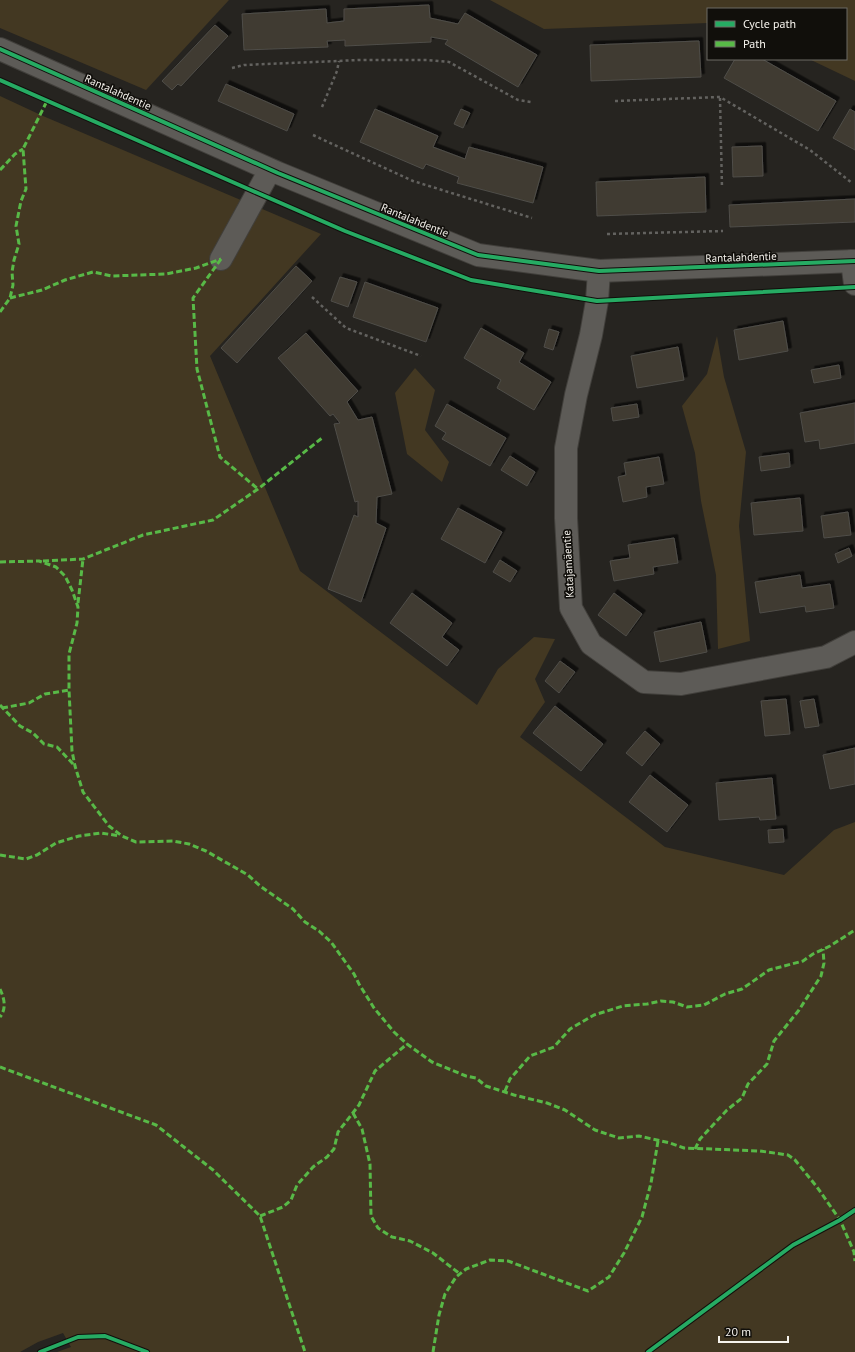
<svg xmlns="http://www.w3.org/2000/svg" width="855" height="1352" font-family="'PT Sans',sans-serif">
<defs>
<filter id="shadow"><feDropShadow dx="3.5" dy="-3.5" stdDeviation="0" flood-color="#0009"/></filter>
</defs>
<rect width="100%" height="100%" fill="#262420"/>
<!-- green -->
<g fill="#433822">
<polygon points="0,0 229,0 146,90 0,28"/>
<polygon points="490,0 855,0 855,81 809,59 846,59 846,9 708,9 708,23 544,29"/>
<polygon points="0,96 43,116 321,234 210,356 300,571 477,705 498,669 534,637 555,639 535,679 545,702 520,737 665,847 784,875 834,830 855,822 855,1352 57,1352 71,1347 63,1333 38,1342 20,1352 0,1352"/>
<polygon points="717,336 724,377 746,452 739,526 750,641 718,649 716,575 701,501 695,453 682,406 707,374"/>
<polygon points="415,368 435,390 425,430 449,462 442,482 407,454 395,393"/>
</g>
<!-- building -->
<g fill="#3f3b30" stroke="#4f4d49" filter="url(#shadow)">
<polygon points="429,5 430,18 458,24 465,13 537,55 518,87 445,44 448,40 431,37 431,42 345,46 345,40 327,41 328,47 244,50 242,14 326,9 327,23 344,21 344,9"/>
<polygon points="215,25 228,36 181,86 178,84 172,90 162,81"/>
<polygon points="699,41 701,77 591,81 590,45"/>
<polygon points="735,59 762,59 836,101 818,131 724,78"/>
<polygon points="226,84 294,114 287,131 218,101"/>
<polygon points="375,109 438,136 433,147 465,159 469,147 543,167 533,203 457,183 459,177 426,164 423,169 360,142"/>
<polygon points="461,109 470,113 463,128 454,124"/>
<polygon points="850,109 855,112 855,150 833,138"/>
<polygon points="762,146 763,176 733,177 732,147"/>
<polygon points="705,177 706,212 597,216 596,182"/>
<polygon points="855,199 855,222 730,227 729,205"/>
<polygon points="296,266 312,281 237,363 221,348"/>
<polygon points="340,277 357,282 348,307 331,301"/>
<polygon points="365,282 438,308 426,342 353,317"/>
<polygon points="783,321 788,351 739,360 734,330"/>
<polygon points="481,328 524,353 519,362 551,382 534,410 497,388 501,380 464,358"/>
<polygon points="549,329 559,332 553,350 544,347"/>
<polygon points="306,333 358,391 347,402 358,420 372,417 392,494 377,497 376,523 386,528 361,602 328,589 354,515 358,517 358,501 355,502 334,424 340,423 333,414 330,416 278,358"/>
<polygon points="678,347 684,380 637,388 631,356"/>
<polygon points="839,365 841,378 814,383 811,370"/>
<polygon points="855,403 855,443 820,449 819,440 805,442 800,413"/>
<polygon points="447,404 506,438 490,466 442,439 446,433 435,426"/>
<polygon points="637,404 639,417 613,421 611,408"/>
<polygon points="789,453 790,467 761,471 759,457"/>
<polygon points="510,456 535,472 527,486 501,470"/>
<polygon points="659,457 664,484 646,487 647,497 623,502 618,477 626,475 624,463"/>
<polygon points="800,498 803,531 754,535 751,503"/>
<polygon points="458,508 502,532 485,563 441,539"/>
<polygon points="848,512 851,535 824,538 821,516"/>
<polygon points="674,538 678,563 653,567 654,574 614,581 610,561 630,558 628,545"/>
<polygon points="849,548 852,556 838,563 835,554"/>
<polygon points="500,560 517,571 510,582 493,572"/>
<polygon points="800,575 802,588 830,584 834,608 806,612 805,606 760,613 755,582"/>
<polygon points="412,593 452,623 442,637 459,650 447,666 390,623"/>
<polygon points="614,593 642,614 626,636 598,615"/>
<polygon points="701,622 707,652 660,662 654,632"/>
<polygon points="560,661 575,672 559,693 545,681"/>
<polygon points="786,699 790,734 765,736 761,701"/>
<polygon points="814,699 819,726 805,728 800,701"/>
<polygon points="555,706 603,744 581,771 533,733"/>
<polygon points="645,731 660,744 642,766 626,753"/>
<polygon points="855,748 855,784 830,789 823,755"/>
<polygon points="650,775 688,805 667,832 629,802"/>
<polygon points="772,778 776,819 760,820 759,817 719,820 716,783"/>
<polygon points="783,829 784,842 769,843 768,830"/>
</g>
<g fill="none" stroke-linecap="round" stroke-linejoin="round">
<!-- minor casing -->
<g stroke="#413f3b" stroke-width="24">
<g id="minor">
<polyline points="0,49 278,173 478,255 599,271 855,261"/>
<polyline points="221,259 270,170"/>
<polyline points="852,261 855,284"/>
<polyline points="599,271 597,301 591,335 576,395 566,448 566,518 571,608 591,644 644,682 681,684 826,657 855,642"/>
</g>
</g>
<!-- path -->
<g stroke="#63625f" stroke-width="2.5" stroke-dasharray="3 3" stroke-linecap="butt">
<polyline points="232,68 244,65 360,60 428,60 449,62 518,100 531,102"/>
<polyline points="720,98 722,188"/>
<polyline points="615,101 720,97 810,150 852,183"/>
<polyline points="322,107 337,71 339,61"/>
<polyline points="313,135 413,181 532,218"/>
<polyline points="607,234 723,231"/>
<polyline points="312,297 346,328 421,356"/>
</g>
<!-- minor -->
<use href="#minor" stroke="#5d5b57" stroke-width="22"/>
<!-- quiet -->
<g stroke="#58b947" stroke-width="3" stroke-dasharray="6 3" stroke-linecap="butt">
<polyline points="0,170 15,154 23,149"/>
<polyline points="221,259 193,298 197,369 220,457 258,489"/>
<polyline points="10,298 42,290 65,280 93,272 112,276 166,274 196,268 221,259"/>
<polyline points="0,312 10,298 13,285 12,272 14,260 19,244 16,226 21,201 26,189 23,149 47,101"/>
<polyline points="43,561 83,559 143,535 213,520 258,489 322,438"/>
<polyline points="0,562 39,561 56,567 65,576 72,590 78,607 77,623 69,654 69,690 72,751 75,766 83,792 109,826 122,836 136,842 173,841 189,844 206,851 248,875 260,886 293,909 305,922 319,931 331,942 354,974 359,984 374,1008 394,1032 407,1044 432,1062 466,1076 476,1078 486,1086 514,1095 547,1103 565,1110 595,1130 619,1138 639,1136 670,1143 684,1148 760,1151 788,1155 795,1160 817,1187 840,1220 854,1252 855,1261"/>
<polyline points="78,603 83,559"/>
<polyline points="0,705 20,726 33,733 44,744 57,747 75,766"/>
<polyline points="2,708 29,703 45,694 69,690"/>
<polyline points="0,855 26,859 37,855 56,843 79,836 101,833 120,836"/>
<path d="M0 989C4 998 7 1008 0 1017"/>
<polyline points="0,1067 156,1125 213,1170 260,1216 305,1352"/>
<polyline points="505,1091 510,1079 530,1056 554,1047 570,1029 594,1015 623,1006 647,1004 661,1001 673,1002 687,1007 704,1005 725,994 742,989 769,970 803,961 813,954 830,946 855,930"/>
<polyline points="353,1113 362,1129 370,1164 371,1216 378,1228 392,1237 410,1241 433,1253 460,1274"/>
<polyline points="695,1149 700,1139 727,1110 742,1098 748,1084 767,1064 774,1041 799,1010 821,976 824,963 823,949"/>
<polyline points="260,1216 283,1207 291,1200 297,1185 313,1167 327,1157 334,1149 338,1132 359,1105 375,1071 407,1044"/>
<polyline points="433,1352 439,1315 445,1294 456,1277 466,1269 490,1260 508,1261 588,1291 609,1277 624,1253 642,1217 651,1183 658,1141"/>
</g>
<!-- cycleway casing -->
<g stroke="#110f0b" stroke-width="6">
<g id="cycleway">
<polyline points="0,49 278,173 478,255 599,271 855,261"/>
<polyline points="0,80 253,191 345,231 471,280 597,301 855,287"/>
<polyline points="40,1352 78,1337 105,1336 147,1352"/>
<polyline points="648,1352 793,1245 840,1220 855,1210"/>
</g>
</g>
<!-- cycleway -->
<use href="#cycleway" stroke="#26ab63" stroke-width="4"/>
</g>
<g text-anchor="middle" stroke-width="3.5" stroke-linejoin="round" paint-order="stroke">
<!-- street labels -->
<g font-size="11" fill="#f6f3ed" stroke="#110f0b">
<text transform="translate(118 92) rotate(24)" y="4">Rantalahdentie</text>
<text transform="translate(415 220) rotate(22)" y="4">Rantalahdentie</text>
<text transform="translate(741 257) rotate(-2)" y="4">Rantalahdentie</text>
<text transform="translate(568 564) rotate(-93)" y="4">Katajamäentie</text>
</g>
</g>
<!-- legend -->
<rect x="707" y="8" width="140" height="52" fill="#110f0b" stroke="#6d6a65"/>
<rect x="715" y="21" width="20" height="6" fill="#26ab63" stroke="#6d6a65"/>
<text x="743" y="28" font-size="12" fill="#f6f3ed">Cycle path</text>
<rect x="715" y="41" width="20" height="6" fill="#58b947" stroke="#6d6a65"/>
<text x="743" y="48" font-size="12" fill="#f6f3ed">Path</text>
<!-- scale -->
<path d="M719 1336v6h69v-6" fill="none" stroke="#f6f3ed" stroke-width="2"/>
<text x="725" y="1336" font-size="12" fill="#f6f3ed" stroke="#110f0b" stroke-width="3" paint-order="stroke">20 m</text>
</svg>
